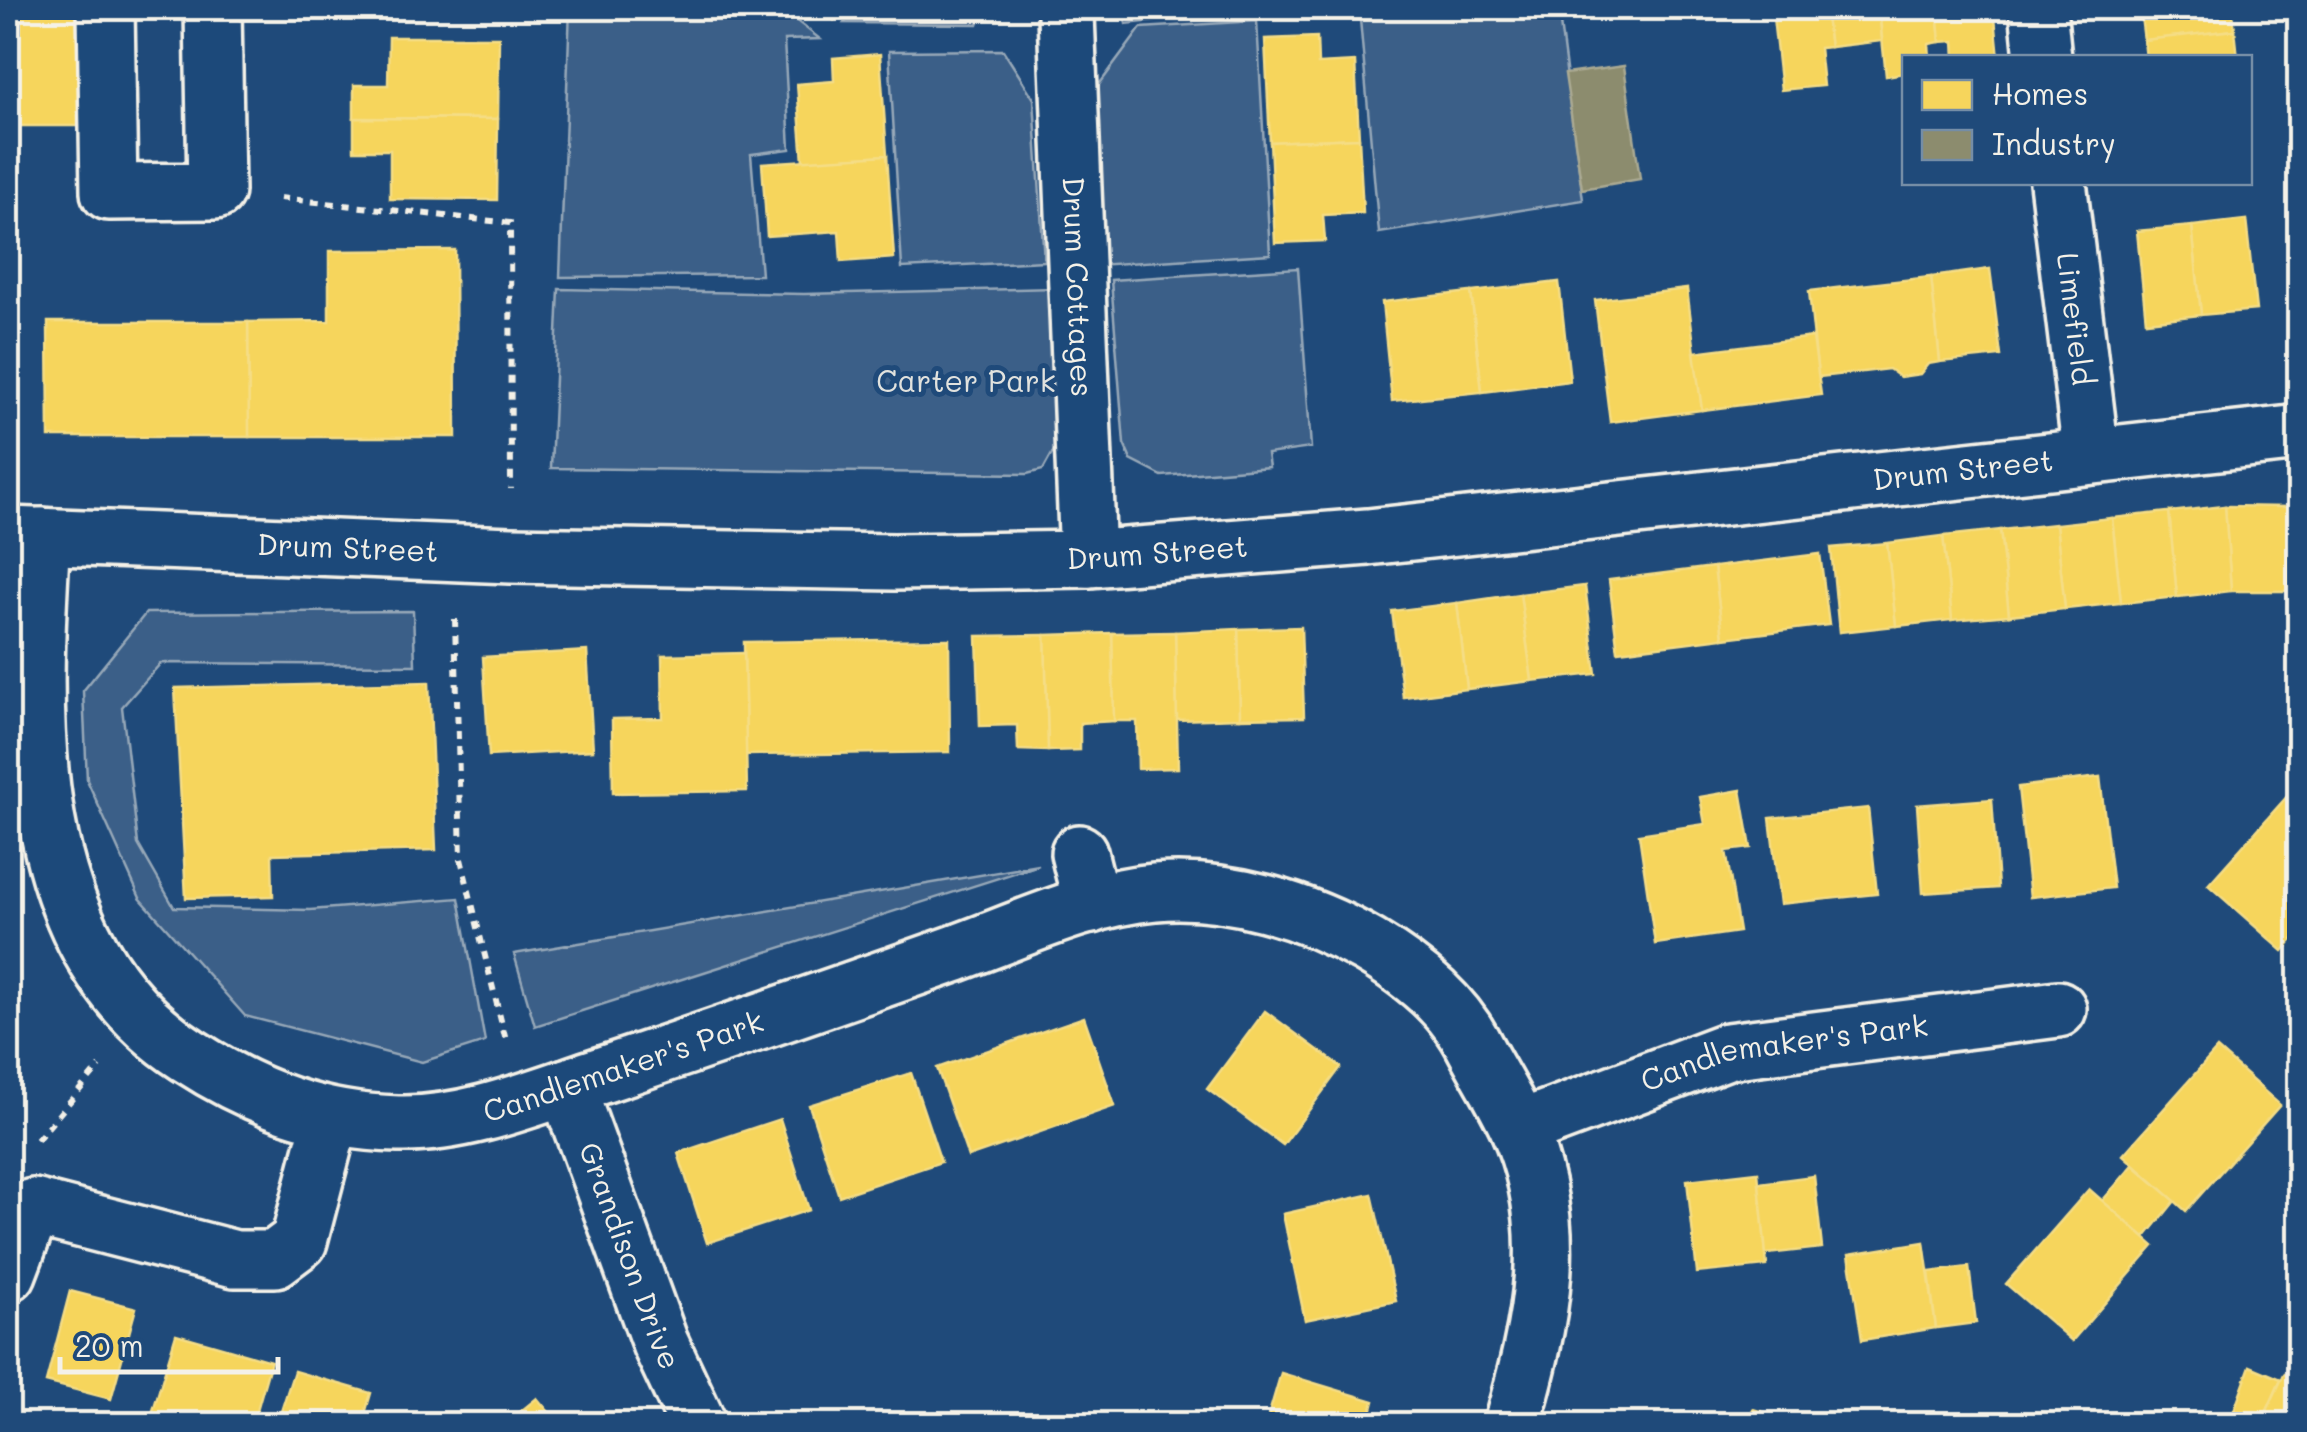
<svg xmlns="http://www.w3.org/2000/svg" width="2307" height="1432" font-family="Mali,sans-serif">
<rect width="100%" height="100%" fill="#1f4a7a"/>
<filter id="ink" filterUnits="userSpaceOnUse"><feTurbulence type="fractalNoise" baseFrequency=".01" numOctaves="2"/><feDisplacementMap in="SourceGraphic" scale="20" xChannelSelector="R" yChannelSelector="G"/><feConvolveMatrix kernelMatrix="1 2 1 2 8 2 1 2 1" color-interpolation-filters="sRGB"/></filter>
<g filter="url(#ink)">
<!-- green -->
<g fill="#3a5f88" stroke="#97a8b8" stroke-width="2.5">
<polygon points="570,8 780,8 820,39 784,40 790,149 751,154 761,275 560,277"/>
<polygon points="855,8 984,8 978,24 844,23"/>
<polygon points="1123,8 1281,8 1126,24"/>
<polygon points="1359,8 1558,8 1583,200 1379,233"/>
<polygon points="1257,21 1270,254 1096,265 1087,101 1141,28"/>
<polygon points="1003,50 1034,99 1044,261 902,268 889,51"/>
<polygon points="1298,268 1311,448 1267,454 1269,467 1162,476 1131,460 1124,444 1111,280"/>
<polygon points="1056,288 1058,443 1043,470 1027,474 551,468 559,289 804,294"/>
<polygon points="413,611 415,665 161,663 122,707 138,844 174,907 310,910 459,898 485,1042 422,1062 245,1016 140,898 87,780 83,691 146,613"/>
<polygon points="1039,865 535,1026 514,954"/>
</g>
<!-- homes -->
<g fill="#f6d55c" stroke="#f5dd86" stroke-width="2.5">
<polygon points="10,8 81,8 81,126 11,126"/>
<polygon points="817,8 844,8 834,20"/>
<polygon points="1772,8 1825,8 1830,47 1819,48 1823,86 1781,90"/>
<polygon points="1825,8 1879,8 1882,41 1830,47"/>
<polygon points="1879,8 1937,8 1940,42 1929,44 1930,58 1904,58 1904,73 1886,76"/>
<polygon points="1937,8 1994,8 1999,58 1955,58 1954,41 1940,42"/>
<polygon points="2140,8 2232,8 2235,30 2144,40"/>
<polygon points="2235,30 2238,58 2146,58 2144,40"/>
<polygon points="389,37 499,37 498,119 354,118 354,85 388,85"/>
<polygon points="1317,37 1318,64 1355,62 1359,138 1270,142 1265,39"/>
<polygon points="880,54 887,155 803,161 797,84 834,81 833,58"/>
<polygon points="354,118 498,119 497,200 390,199 390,150 354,150"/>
<polygon points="1359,138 1363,213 1323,215 1325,241 1275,243 1270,142"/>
<polygon points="887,155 894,258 841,262 839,231 767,236 762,163"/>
<polygon points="2246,220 2256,310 2201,315 2192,226"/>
<polygon points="2192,226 2201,315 2146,321 2137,231"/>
<polygon points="455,250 456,437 249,437 248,322 329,321 329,251"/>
<polygon points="1990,269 2001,356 1940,362 1931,277"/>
<polygon points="1931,277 1940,362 1928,364 1920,374 1900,377 1889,369 1818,377 1809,291"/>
<polygon points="1559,282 1570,381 1482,392 1471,292"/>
<polygon points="1687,289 1702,410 1610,422 1595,300"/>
<polygon points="1471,292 1482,392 1392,401 1382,302"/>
<polygon points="48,322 248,322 249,437 49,437"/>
<polygon points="1813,337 1821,395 1702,410 1694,352"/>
<polygon points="2225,506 2287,507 2290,591 2231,591"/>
<polygon points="2225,506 2231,591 2177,597 2169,512"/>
<polygon points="2169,512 2177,597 2121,603 2112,518"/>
<polygon points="2112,518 2121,603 2065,609 2056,524"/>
<polygon points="2056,524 2065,609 2009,615 2000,530"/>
<polygon points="2000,530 2009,615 1952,620 1943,536"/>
<polygon points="1943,536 1952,620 1896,626 1887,543"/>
<polygon points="1887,543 1896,626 1839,632 1831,548"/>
<polygon points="1820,554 1829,625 1723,638 1714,567"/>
<polygon points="1714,567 1723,638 1618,651 1609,580"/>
<polygon points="1585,586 1596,674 1532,681 1520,594"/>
<polygon points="1520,594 1532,681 1467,689 1457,603"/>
<polygon points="1457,603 1467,689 1403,697 1392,611"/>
<polygon points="1301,627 1304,717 1240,718 1238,629"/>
<polygon points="1238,629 1240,718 1177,720 1175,632"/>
<polygon points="1175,632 1178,768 1138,769 1137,721 1114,721 1112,633"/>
<polygon points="1112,633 1114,721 1080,723 1080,750 1048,751 1045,635"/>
<polygon points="1045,635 1048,751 1018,750 1017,725 980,726 977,636"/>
<polygon points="949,639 950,752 746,755 744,642"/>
<polygon points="587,651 593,750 489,756 483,657"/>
<polygon points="744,653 747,791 613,793 612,719 663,718 662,655"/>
<polygon points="429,682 436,850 272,854 273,896 186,898 175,688"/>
<polygon points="2100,777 2113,888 2030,897 2018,787"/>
<polygon points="1741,790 1751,848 1726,851 1739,932 1655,944 1639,834 1705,824 1700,797"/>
<polygon points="2292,791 2300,797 2300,932 2283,951 2208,885"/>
<polygon points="1992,799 1998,888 1923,893 1917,805"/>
<polygon points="1868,808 1877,894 1780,904 1770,818"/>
<polygon points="1265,1011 1341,1067 1283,1145 1207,1089"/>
<polygon points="1084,1017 1115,1106 968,1157 937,1068"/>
<polygon points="2217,1049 2280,1105 2186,1211 2123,1155"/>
<polygon points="911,1073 941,1162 839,1196 809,1105"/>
<polygon points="780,1119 809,1210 707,1243 678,1153"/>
<polygon points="2133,1165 2175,1201 2145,1238 2102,1201"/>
<polygon points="1758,1172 1767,1266 1697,1273 1687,1180"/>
<polygon points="1814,1176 1822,1248 1766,1254 1759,1183"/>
<polygon points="2089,1189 2154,1246 2072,1341 2006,1284"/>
<polygon points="1372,1194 1396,1301 1305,1320 1283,1214"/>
<polygon points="1924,1242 1936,1328 1862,1340 1849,1254"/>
<polygon points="1969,1267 1976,1323 1936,1328 1929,1272"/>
<polygon points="70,1291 136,1308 111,1399 46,1382"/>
<polygon points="176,1334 271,1361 253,1424 149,1424"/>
<polygon points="2250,1366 2281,1379 2261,1424 2229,1424"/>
<polygon points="294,1371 371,1393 362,1424 277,1424"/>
<polygon points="1281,1373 1374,1401 1368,1424 1266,1424"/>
<polygon points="2284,1374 2300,1380 2300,1424 2261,1424"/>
<polygon points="537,1398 559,1424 505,1424"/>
<polygon points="1753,1409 1799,1424 1747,1424"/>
</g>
<!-- industry -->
<polygon fill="#8c8c6e" stroke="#abaa93" stroke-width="2.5" points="1624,66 1640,179 1582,189 1565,74"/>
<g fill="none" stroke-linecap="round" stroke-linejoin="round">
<!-- minor casing -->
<g stroke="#f4f1e8" stroke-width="62">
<g id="minor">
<polyline points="106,8 109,192 216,191 213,8"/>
<polyline points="2038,8 2043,58"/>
<path id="s1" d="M1066 15 1088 559"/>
<path id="s2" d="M2058 182 2091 454"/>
<path id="s3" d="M42 536C31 714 17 944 188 1055 254 1098 319 1122 398 1124 463 1126 533 1098 593 1078 713 1038 832 997 951 955 1016 932 1085 898 1155 892 1227 886 1307 910 1369 946 1408 969 1450 1001 1472 1042 1486 1069 1504 1097 1517 1125 1563 1227 1541 1322 1512 1424"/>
<polyline points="1079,853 1092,905"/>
<path id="s4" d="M567 1087 660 1343 698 1424"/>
<path id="s5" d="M1519 1129 1727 1051 2058 1009"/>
<polyline points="8,1273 33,1207 235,1259 275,1259 299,1241 331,1118"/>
</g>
</g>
<!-- major casing -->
<g stroke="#f4f1e8" stroke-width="62">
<g id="major">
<path id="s6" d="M8 535 511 555 894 562 1088 559 1368 537 2300 433"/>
</g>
</g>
<!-- path -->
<g stroke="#f4f1e8" stroke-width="6" stroke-dasharray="8 8" stroke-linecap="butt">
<polyline points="280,198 510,223 511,489"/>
<polyline points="455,619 461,859 506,1041"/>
<polyline points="37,1140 100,1066"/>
</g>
<!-- minor -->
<use href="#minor" stroke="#1f4a7a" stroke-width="55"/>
<!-- major -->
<use href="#major" stroke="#1f4a7a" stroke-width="55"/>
</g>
</g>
<g text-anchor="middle" stroke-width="10" stroke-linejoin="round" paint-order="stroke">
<!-- street labels -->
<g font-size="30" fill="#f4f1e8" stroke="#1f4a7a">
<text dy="10" stroke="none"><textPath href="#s1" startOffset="272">Drum Cottages</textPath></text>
<text dy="10" stroke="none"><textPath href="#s2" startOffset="138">Limefield</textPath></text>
<text dy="10" stroke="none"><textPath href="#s6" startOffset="1960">Drum Street</textPath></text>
<text dy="10" stroke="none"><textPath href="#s6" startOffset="340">Drum Street</textPath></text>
<text dy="10" stroke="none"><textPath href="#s6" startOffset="1150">Drum Street</textPath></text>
<text dy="10" stroke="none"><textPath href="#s5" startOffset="278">Candlemaker's Park</textPath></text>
<text dy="10" stroke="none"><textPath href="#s3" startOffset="1025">Candlemaker's Park</textPath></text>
<text dy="10" stroke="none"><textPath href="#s4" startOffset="180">Grandison Drive</textPath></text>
</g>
<!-- park labels -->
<g font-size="30" fill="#e1e2de" stroke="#1f4a7a">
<text x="966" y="392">Carter Park</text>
</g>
</g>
<!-- margin -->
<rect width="2307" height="1432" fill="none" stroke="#1f4a7a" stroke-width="40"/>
<rect x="20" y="20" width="2267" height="1392" fill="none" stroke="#f4f1e8" stroke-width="4" filter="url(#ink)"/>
<!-- legend -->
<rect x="1902" y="55" width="350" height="130" fill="#1f4a7a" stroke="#748da6" stroke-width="2.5"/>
<rect x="1922" y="80" width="50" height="30" fill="#f6d55c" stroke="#748da6" stroke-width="2.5"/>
<text x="1992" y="105" font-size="30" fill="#f4f1e8">Homes</text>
<rect x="1922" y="130" width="50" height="30" fill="#8c8c6e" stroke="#748da6" stroke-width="2.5"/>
<text x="1992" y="155" font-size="30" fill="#f4f1e8">Industry</text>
<!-- scale -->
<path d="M60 1357v15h218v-15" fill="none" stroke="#f4f1e8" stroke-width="5"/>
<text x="75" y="1357" font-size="30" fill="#f4f1e8" stroke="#1f4a7a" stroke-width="8" paint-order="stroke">20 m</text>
</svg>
